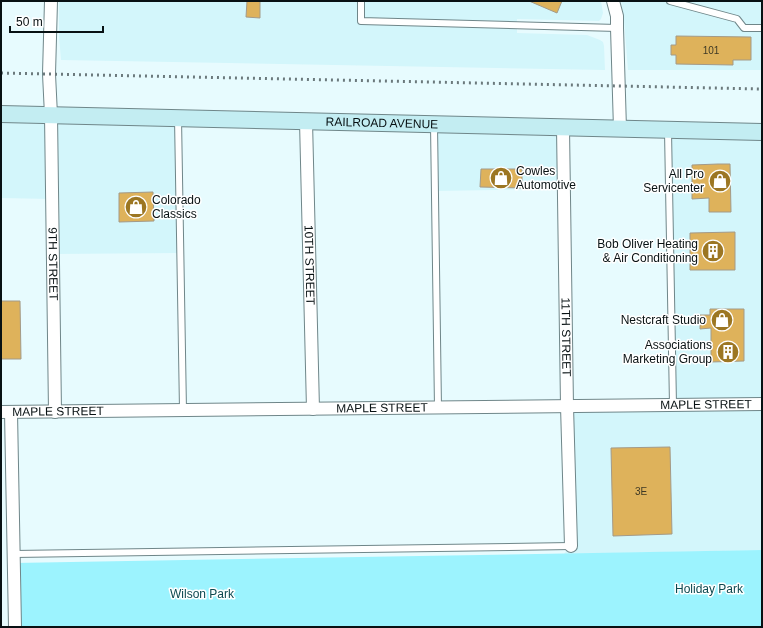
<svg xmlns="http://www.w3.org/2000/svg" width="763" height="628" font-family="Arial,sans-serif">
<rect width="100%" height="100%" fill="#e7fbfe"/>
<!-- built -->
<g fill="#d3f6fb">
<polygon points="59,1 601,1 603,13 601,19 599,21 517,19 517,33 587,35 600,40 603,42 604,46 605,70 61,60 59,36"/>
<polygon points="621,1 762,1 762,70 628,70 624,20"/>
<polygon points="1,114 178,118 180,253 53,254 52,199 1,198"/>
<polygon points="434,124 563,128 563,189 435,191"/>
<polygon points="668,130 762,132 762,550 564,554 571,545 567,406 673,405"/>
</g>
<!-- green -->
<polygon fill="#9cf3fe" points="762,550 762,627 15,627 14,563"/>
<!-- building -->
<g fill="#deb25b" stroke="#a39a88">
<polygon points="247,1 260,1 260,18 246,17"/>
<polygon points="529,1 562,1 557,13"/>
<polygon points="676,36 751,37 751,60 733,60 733,65 676,64 676,55 671,55 671,45 676,45"/>
<polygon points="718,164 730,164 731,212 709,212 709,198 692,199 692,165"/>
<polygon points="481,169 522,169 522,188 480,187"/>
<polygon points="153,192 154,221 119,222 119,193"/>
<polygon points="735,232 735,270 690,270 690,233"/>
<polygon points="1,301 20,301 21,359 1,359"/>
<polygon points="710,309 744,309 744,361 711,362 711,328 700,329 700,315 710,315"/>
<polygon points="670,447 672,534 613,536 611,448"/>
</g>
<g fill="none" stroke-linecap="round" stroke-linejoin="round">
<!-- service casing -->
<g stroke="#6f8689" stroke-width="8">
<g id="service">
<polyline points="361,1 361,21 617,28"/>
<polyline points="670,1 737,19 744,28 762,28"/>
<polyline points="178,118 183,410"/>
<polyline points="434,125 438,408"/>
<polyline points="668,131 673,405"/>
<polyline points="14,554 571,546"/>
</g>
</g>
<!-- minor casing -->
<g stroke="#6f8689" stroke-width="14">
<g id="minor">
<path id="s1" d="M51 1 49 74 51 115 55 412"/>
<polyline points="613,1 617,16 617,28 620,129"/>
<path id="s2" d="M306 121 313 409"/>
<path id="s3" d="M563 128 567 406 571 546"/>
<path id="s4" d="M1 412 762 404"/>
<polyline points="11,412 15,627"/>
</g>
</g>
<!-- secondary casing -->
<g stroke="#6f8689" stroke-width="18">
<g id="secondary">
<path id="s5" d="M1 114 762 132"/>
</g>
</g>
<!-- service -->
<use href="#service" stroke="#fff" stroke-width="6"/>
<!-- minor -->
<use href="#minor" stroke="#fff" stroke-width="12"/>
<!-- secondary -->
<use href="#secondary" stroke="#c3edf2" stroke-width="16"/>
<!-- rail -->
<polyline stroke="#6b797c" stroke-width="3" stroke-dasharray="2 4" stroke-linecap="butt" points="1,73 762,89"/>
</g>
<!-- icons -->
<defs>
<g id="shop-disc" transform="scale(1.15)"><circle r="9.5" fill="#9c7622" stroke="#fff"/><path d="M-5-2.5h2.3a2.7 3.5 0 0 1 5.4 0H5L5.5 6h-11ZM-1.5-2.5h3a1.5 2.3 0 0 0-3 0Z" fill="#fff"/></g>
<g id="building-disc" transform="scale(1.15)"><circle r="9.5" fill="#9c7622" stroke="#fff"/><path d="M-4-6H4V6H1V3H-1V6H-4ZM-2.5-4.3h1.7v1.8h-1.7ZM.8-4.3h1.7v1.8H.8ZM-2.5-1h1.7V.8h-1.7ZM.8-1h1.7V.8H.8Z" fill="#fff"/></g>
</defs>
<g fill-rule="evenodd">
<use href="#shop-disc" x="501" y="178"/>
<use href="#shop-disc" x="720" y="181"/>
<use href="#shop-disc" x="136" y="207"/>
<use href="#building-disc" x="713" y="251"/>
<use href="#shop-disc" x="722" y="320"/>
<use href="#building-disc" x="728" y="352"/>
</g>
<g text-anchor="middle" stroke-width="3" stroke-linejoin="round" paint-order="stroke">
<!-- number labels -->
<g font-size="10" fill="#3e3925">
<text x="711" y="54">101</text>
<text x="641" y="495">3E</text>
</g>
<!-- street labels -->
<g font-size="12" fill="#081113" stroke="#fff">
<text dy="4" stroke="none"><textPath href="#s5" startOffset="381">RAILROAD AVENUE</textPath></text>
<text dy="4" stroke="none"><textPath href="#s1" startOffset="263">9TH STREET</textPath></text>
<text dy="4" stroke="none"><textPath href="#s2" startOffset="144">10TH STREET</textPath></text>
<text dy="4" stroke="none"><textPath href="#s3" startOffset="209">11TH STREET</textPath></text>
<text dy="4" stroke="none"><textPath href="#s4" startOffset="705">MAPLE STREET</textPath></text>
<text dy="4" stroke="none"><textPath href="#s4" startOffset="381">MAPLE STREET</textPath></text>
<text dy="4" stroke="none"><textPath href="#s4" startOffset="57">MAPLE STREET</textPath></text>
</g>
<!-- poi labels -->
<g font-size="12" fill="#081113" stroke="#fff" text-anchor="end">
<text x="516" y="175" text-anchor="start">Cowles<tspan x="516" dy="14">Automotive</tspan></text>
<text x="704" y="178">All Pro<tspan x="704" dy="14">Servicenter</tspan></text>
<text x="152" y="204" text-anchor="start">Colorado<tspan x="152" dy="14">Classics</tspan></text>
<text x="698" y="248">Bob Oliver Heating<tspan x="698" dy="14">&amp; Air Conditioning</tspan></text>
<text x="706" y="324">Nestcraft Studio</text>
<text x="712" y="349">Associations<tspan x="712" dy="14">Marketing Group</tspan></text>
</g>
<!-- park labels -->
<g font-size="12" fill="#0c4950" stroke="#fff">
<text x="709" y="593">Holiday Park</text>
<text x="202" y="598">Wilson Park</text>
</g>
</g>
<!-- border -->
<rect width="763" height="628" fill="none" stroke="#081113" stroke-width="4"/>
<!-- scale -->
<path d="M10 26v6h93v-6" fill="none" stroke="#081113" stroke-width="2"/>
<text x="16" y="26" font-size="12" fill="#081113" stroke="#ffffff" stroke-width="3" paint-order="stroke">50 m</text>
</svg>
